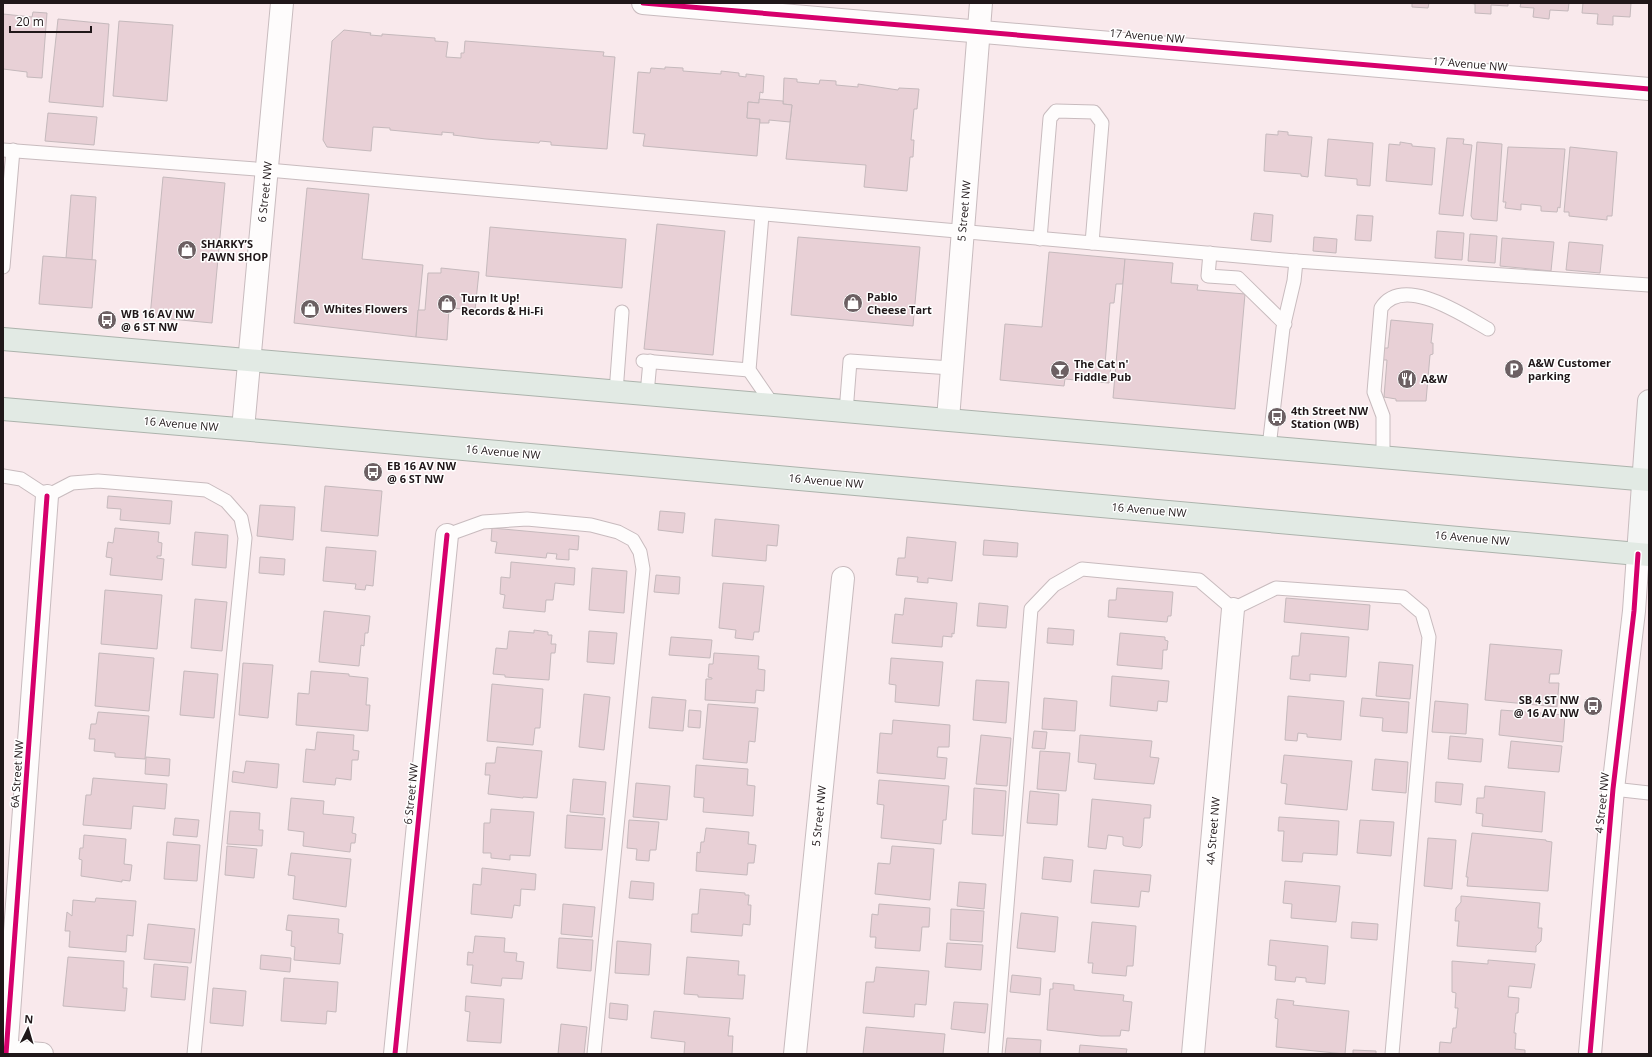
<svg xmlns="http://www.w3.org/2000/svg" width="1652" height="1057" font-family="'Open Sans',sans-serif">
<rect width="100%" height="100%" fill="#f9e9ec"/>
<!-- building -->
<g fill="#e8d0d6" stroke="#c5b9bc">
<polygon points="1412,3 1429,3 1428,8 1412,7"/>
<polygon points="1469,3 1508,3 1508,6 1491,5 1491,14 1475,13 1475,4"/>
<polygon points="1521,3 1569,3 1568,11 1550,10 1549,19 1533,17 1534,8 1520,7"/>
<polygon points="1583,3 1631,3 1630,17 1613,16 1613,25 1597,24 1598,14 1582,13"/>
<polygon points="33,12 47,13 42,78 27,77 27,72 3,69 3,14 32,17"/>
<polygon points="58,19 109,24 103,107 49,102"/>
<polygon points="119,21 173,25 167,101 113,96"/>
<polygon points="344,30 371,33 370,35 382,36 382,34 435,38 435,41 448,42 446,57 461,58 461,53 464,53 465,41 604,52 603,56 615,57 607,149 551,145 551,142 540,141 539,143 486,139 453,135 454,133 442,132 442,135 390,130 390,128 373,127 371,151 327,147 323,140 332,41"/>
<polygon points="665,67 683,68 683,71 721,74 721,71 739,73 739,76 746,77 746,74 764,76 763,93 760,92 759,103 748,102 747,118 760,119 757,156 643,146 645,134 633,133 638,72 650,73 651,68 665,69"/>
<polygon points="784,78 797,79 797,82 819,84 820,80 836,81 836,85 858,87 858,84 898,90 899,88 919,89 917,109 914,109 911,140 914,140 913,157 910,157 907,191 864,187 866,165 786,159 792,105 783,104"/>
<polygon points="759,99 783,101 783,104 792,105 790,122 769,120 769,123 760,123 760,119 747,118 748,102 759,103"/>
<polygon points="48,113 97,117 94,145 45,141"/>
<polygon points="1278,131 1288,132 1288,135 1312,137 1308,177 1301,176 1301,174 1264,171 1266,134 1278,135"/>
<polygon points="1447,138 1464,139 1463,144 1472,145 1463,216 1439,214"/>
<polygon points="1328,139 1373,143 1370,186 1357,185 1357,179 1325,176"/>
<polygon points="1400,142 1412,144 1412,146 1435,148 1432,185 1386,181 1389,144 1400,145"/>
<polygon points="1477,142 1502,144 1497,221 1473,219 1471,216"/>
<polygon points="1508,147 1565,149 1560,208 1558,207 1557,212 1541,211 1541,206 1521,204 1521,210 1505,208 1506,202 1503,202"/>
<polygon points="1570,147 1617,152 1612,216 1607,216 1607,220 1569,216 1569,212 1564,212"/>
<polygon points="163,177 225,183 212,323 150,317"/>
<polygon points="307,188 369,194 362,259 423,265 416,337 294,323"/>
<polygon points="71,195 96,197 92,260 66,258"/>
<polygon points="1254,213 1273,215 1271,242 1251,240"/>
<polygon points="1357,215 1373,216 1371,241 1355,240"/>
<polygon points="657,224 725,231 713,355 644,349"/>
<polygon points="490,227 626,239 622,288 486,276"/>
<polygon points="1437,231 1464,233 1462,260 1435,258"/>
<polygon points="1470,234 1497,236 1495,263 1468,261"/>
<polygon points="798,237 920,247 913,326 791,315"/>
<polygon points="1314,237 1337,239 1336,253 1313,251"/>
<polygon points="1502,238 1554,242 1551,271 1500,266"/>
<polygon points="1569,242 1603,245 1600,273 1566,270"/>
<polygon points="1049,252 1125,259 1123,284 1116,284 1114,303 1110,303 1105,364 1111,365 1109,383 1065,379 1064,386 1000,380 1005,324 1042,327"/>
<polygon points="43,256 96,260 92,308 39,304"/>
<polygon points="1125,259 1173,263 1171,283 1198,285 1197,290 1245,294 1235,409 1113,398"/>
<polygon points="441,268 479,272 475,310 449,308 447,340 416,337 418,310 425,310 428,273 441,273"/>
<polygon points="1391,320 1433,324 1431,343 1433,343 1433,354 1430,355 1426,401 1396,401 1396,399 1384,397 1387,360 1382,360 1383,348 1388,348"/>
<polygon points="325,486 382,491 378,536 321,531"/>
<polygon points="108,496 172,501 170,524 120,520 121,509 107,508"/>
<polygon points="260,505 295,507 293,540 257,536"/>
<polygon points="660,511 685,513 683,533 658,530"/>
<polygon points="715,519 779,525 777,546 767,545 766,561 712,556"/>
<polygon points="115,528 159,532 158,542 162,543 161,556 157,556 157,558 164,559 162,580 110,575 112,558 106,557 108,542 113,543"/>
<polygon points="492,528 579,536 578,550 569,549 569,560 556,559 557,554 547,553 546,558 495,553 497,542 491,541"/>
<polygon points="195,532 228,535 226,568 192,565"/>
<polygon points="907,537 956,542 952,581 928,578 928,583 917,582 918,577 896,575 898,558 905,558"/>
<polygon points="984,540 1018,543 1017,557 983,555"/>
<polygon points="326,547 376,551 373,586 366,585 365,590 355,589 356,584 323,581"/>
<polygon points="260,557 285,559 284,575 259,573"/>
<polygon points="511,562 575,568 574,585 555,583 553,600 546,600 545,612 503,608 505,595 500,594 501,577 510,578"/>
<polygon points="592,568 627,571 624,613 589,610"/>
<polygon points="656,575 680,577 679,594 654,592"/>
<polygon points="723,583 764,586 759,632 754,632 753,640 735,638 736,630 719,628"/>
<polygon points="1117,588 1173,592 1171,616 1168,616 1167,622 1108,617 1109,600 1116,600"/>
<polygon points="105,590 162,595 157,649 101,644"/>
<polygon points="905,598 957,603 954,634 952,633 952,637 943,636 942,647 892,643 895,614 903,615"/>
<polygon points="1286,598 1370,605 1368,630 1284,622"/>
<polygon points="195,599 227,602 222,651 191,648"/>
<polygon points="979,603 1008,606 1006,628 977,626"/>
<polygon points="324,611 370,616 368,633 365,633 364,646 361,645 359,666 319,662"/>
<polygon points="1048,628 1074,630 1073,645 1047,643"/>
<polygon points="534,630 548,632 548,635 552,635 551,644 556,644 555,653 551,653 549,680 505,677 505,675 493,674 496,648 507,649 509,631 534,633"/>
<polygon points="589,631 617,633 614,664 587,662"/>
<polygon points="1120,633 1165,637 1165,640 1168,641 1167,650 1163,650 1162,669 1117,665"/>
<polygon points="1301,633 1349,637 1346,677 1310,674 1310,681 1290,679 1292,656 1299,656"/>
<polygon points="671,637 712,640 710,658 669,655"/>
<polygon points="1490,644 1562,650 1559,674 1550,674 1549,683 1559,683 1557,707 1485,700"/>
<polygon points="99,653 154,658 149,711 95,706"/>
<polygon points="714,653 759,656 758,669 765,670 764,691 756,690 755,703 705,700 706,679 712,679 712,678 708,677 709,664 713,664"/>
<polygon points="891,658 943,662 939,706 895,702 896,685 889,684"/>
<polygon points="1379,662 1413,665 1410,699 1376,696"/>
<polygon points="243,663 273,665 268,718 239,715"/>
<polygon points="184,671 218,674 214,718 180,715"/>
<polygon points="311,671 349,674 349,676 368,678 366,705 370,705 368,731 296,725 298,693 309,694"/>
<polygon points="1112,676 1169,681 1167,702 1158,701 1157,711 1110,706"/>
<polygon points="976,680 1009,682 1006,723 973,720"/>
<polygon points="492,684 543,689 540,728 535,728 533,745 487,741"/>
<polygon points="584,694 610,697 604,750 579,747"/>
<polygon points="1288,696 1344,701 1341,740 1307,737 1307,734 1298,733 1297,741 1285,740"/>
<polygon points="652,697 686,700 683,731 649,728"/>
<polygon points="1044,698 1077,701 1075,731 1042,729"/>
<polygon points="1362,698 1409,702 1407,733 1382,731 1383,718 1360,716"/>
<polygon points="1435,701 1468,704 1466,734 1432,732"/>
<polygon points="708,704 758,708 755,742 749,741 747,763 703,759"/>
<polygon points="689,710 701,711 700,728 688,727"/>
<polygon points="1501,710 1565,715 1563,742 1499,735"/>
<polygon points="98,712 149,716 145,759 115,757 115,753 94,751 95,739 89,739 91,724 96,724"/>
<polygon points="893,720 950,725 949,747 938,747 937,757 947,758 945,779 877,773 880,733 892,734"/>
<polygon points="1034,731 1047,732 1045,749 1032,748"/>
<polygon points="317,732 354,735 353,750 359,751 358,760 352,760 351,780 336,778 335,785 303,782 306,749 315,750"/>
<polygon points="981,735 1011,738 1007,786 976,784"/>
<polygon points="1080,735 1152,741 1150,757 1159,758 1154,784 1094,779 1096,764 1078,762"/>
<polygon points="1450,736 1483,739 1481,762 1448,759"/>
<polygon points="1511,741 1562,746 1559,772 1508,768"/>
<polygon points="497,747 542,751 537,798 523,797 523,798 488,794 490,775 485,775 486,763 495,763"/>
<polygon points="1040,751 1070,753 1066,791 1037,789"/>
<polygon points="1284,755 1352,761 1347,810 1285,804 1287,784 1281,783"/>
<polygon points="146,757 170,759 169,776 145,774"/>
<polygon points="1375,759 1408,762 1406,793 1372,790"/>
<polygon points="246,761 279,764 277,788 232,782 233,771 244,773"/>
<polygon points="696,765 748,769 747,785 755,786 753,816 703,812 704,798 694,797"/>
<polygon points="93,778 167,784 165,809 133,806 131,829 83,825 86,795 91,795"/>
<polygon points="573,779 606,782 603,815 570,812"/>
<polygon points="879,780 949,786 946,820 943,820 941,844 881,838 884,805 877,804"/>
<polygon points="1436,782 1463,784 1461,805 1435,802"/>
<polygon points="636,783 670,786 667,820 633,817"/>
<polygon points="1485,786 1545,792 1542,832 1482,826 1483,814 1476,813 1477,798 1484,798"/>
<polygon points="974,788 1006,791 1003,836 972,834"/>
<polygon points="1030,791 1059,794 1057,825 1027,823"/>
<polygon points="291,798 324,801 323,814 354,817 352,833 356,834 355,843 351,843 350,852 303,846 304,832 288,830"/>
<polygon points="1092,799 1151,805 1150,818 1144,818 1142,846 1140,848 1125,846 1123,845 1123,837 1108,835 1106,849 1088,847"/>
<polygon points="491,809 534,812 530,856 510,855 510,860 491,858 491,853 483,853 484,823 490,823"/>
<polygon points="230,811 260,813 259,830 263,830 262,846 227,844"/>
<polygon points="567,815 605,818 602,850 565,848"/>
<polygon points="1279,817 1339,821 1337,855 1303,853 1302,862 1282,861 1284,831 1278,831"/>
<polygon points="175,818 199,820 197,837 173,835"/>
<polygon points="629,820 659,822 656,850 650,850 649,861 636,860 637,849 627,848"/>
<polygon points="1360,820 1394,822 1391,856 1357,853"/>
<polygon points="706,828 749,832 748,844 756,845 754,863 748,863 747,875 696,871 697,852 700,853 701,842 704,842"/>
<polygon points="1472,833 1546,840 1546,841 1552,842 1548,891 1467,886 1468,877 1466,877"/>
<polygon points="84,835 126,839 124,864 132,865 130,881 122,880 122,882 81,876 82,860 79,859 80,848 83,848"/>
<polygon points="1428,838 1456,840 1452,889 1424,886"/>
<polygon points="167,842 200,845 197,881 164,879"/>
<polygon points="227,846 257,849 254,878 225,875"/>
<polygon points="892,846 934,849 930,900 875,894 878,863 890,864"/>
<polygon points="291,853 351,859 346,907 293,899 295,876 288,875"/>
<polygon points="1044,857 1073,860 1071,882 1042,879"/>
<polygon points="482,868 536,874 535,890 521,889 520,906 514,905 512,918 471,914 473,884 481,885"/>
<polygon points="1094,870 1151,875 1149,892 1141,891 1139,907 1091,903"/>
<polygon points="631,881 654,883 653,900 629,898"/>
<polygon points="1285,881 1340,886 1336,922 1291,918 1292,904 1283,903"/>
<polygon points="959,882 986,884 984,909 957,906"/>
<polygon points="700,889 745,893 745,895 749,895 748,905 751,905 750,925 743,924 742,936 691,932 692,914 698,914"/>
<polygon points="1461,896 1540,903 1538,928 1542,928 1541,941 1536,946 1536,952 1457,946 1459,921 1455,921 1456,908 1461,902"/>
<polygon points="96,898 136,901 133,936 127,935 126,952 69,947 70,931 65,931 67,912 72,916 73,900 95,902"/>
<polygon points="563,904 595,907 592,937 561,934"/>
<polygon points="879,904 930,908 929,927 922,927 920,951 875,948 876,937 870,937 872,914 878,915"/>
<polygon points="951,909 984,911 982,942 950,940"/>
<polygon points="1021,913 1058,917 1055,952 1017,948"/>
<polygon points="288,915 339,919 338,933 343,934 340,964 294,960 295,947 291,946 292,931 286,930"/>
<polygon points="1092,922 1136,926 1133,966 1127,966 1126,976 1092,973 1093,963 1088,963"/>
<polygon points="1352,922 1378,924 1377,940 1351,938"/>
<polygon points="148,924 195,929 191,963 144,959"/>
<polygon points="475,936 505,938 504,952 517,953 516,961 524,962 522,979 502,978 501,986 471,983 473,965 467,965 468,952 473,953"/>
<polygon points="559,938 593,940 591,971 557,968"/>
<polygon points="1270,940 1328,946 1325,984 1306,982 1306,978 1296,977 1295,982 1275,980 1276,966 1268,965"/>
<polygon points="617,941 651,944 649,975 615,973"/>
<polygon points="947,943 983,945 981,970 945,967"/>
<polygon points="261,955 291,958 290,972 260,969"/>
<polygon points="68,957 124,961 123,988 127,988 125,1011 63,1006"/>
<polygon points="687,957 739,961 738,975 745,975 743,999 698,997 698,995 684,994"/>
<polygon points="1488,960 1535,964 1531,988 1509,986 1508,997 1519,998 1518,1013 1516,1013 1514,1033 1516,1033 1515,1049 1525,1050 1525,1054 1439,1054 1440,1042 1451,1043 1453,1028 1456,1028 1458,1008 1455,1008 1456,993 1452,992 1452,961 1488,964"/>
<polygon points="154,964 188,967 185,1000 151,997"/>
<polygon points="876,967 929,971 926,1005 915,1004 914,1017 863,1013 866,982 874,982"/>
<polygon points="1012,975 1041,978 1040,995 1010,992"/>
<polygon points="284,978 338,982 336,1012 327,1011 326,1024 281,1021"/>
<polygon points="1053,983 1074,985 1074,990 1124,995 1123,1001 1132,1002 1129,1031 1121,1030 1120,1036 1101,1036 1047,1030 1050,989 1053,989"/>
<polygon points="213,988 246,991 243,1026 210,1023"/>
<polygon points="466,996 504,999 501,1043 467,1041 470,1012 465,1011"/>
<polygon points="1277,999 1294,1001 1293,1005 1349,1011 1345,1054 1276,1047 1278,1019 1275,1018"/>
<polygon points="954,1002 988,1004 985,1033 951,1029"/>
<polygon points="610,1003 628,1005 627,1020 609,1018"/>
<polygon points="654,1011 730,1018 728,1036 733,1036 732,1054 684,1054 685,1042 651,1038"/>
<polygon points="561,1024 587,1027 584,1054 558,1054"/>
<polygon points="866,1027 945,1034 943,1054 863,1054"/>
<polygon points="1007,1038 1041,1040 1040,1054 1005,1054"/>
<polygon points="1080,1045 1127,1049 1126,1054 1079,1054"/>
<polygon points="1353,1050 1376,1051 1376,1054 1353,1054"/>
</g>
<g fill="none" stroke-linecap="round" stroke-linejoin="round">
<!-- service casing -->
<g stroke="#c8bbbe" stroke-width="15">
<g id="service">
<polyline points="3,150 268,170 1296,261 1649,285"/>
<polyline points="762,215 749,370 773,405"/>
<polyline points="1040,239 1050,118 1056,111 1094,112 1102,123 1092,243"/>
<polyline points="1210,253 1208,276 1238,278 1285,324"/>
<polyline points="3,267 13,150"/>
<polyline points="643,361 749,370"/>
<polyline points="616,392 622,312"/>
<polyline points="647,394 650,361"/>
<polyline points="846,412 850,361 951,368"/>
<polyline points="1269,447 1283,328 1294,281 1296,261"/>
<path d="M1383 457V416L1374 392 1381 308C1403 274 1463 315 1488 329"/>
<polyline points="3,476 21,479 47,496 72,483 98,481 206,490 226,501 241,518 245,538 194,1054"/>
<polyline points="447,535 483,522 527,519 591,525 618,532 633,540 640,552 643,569 594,1054"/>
<polyline points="1613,789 1649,793"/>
<polyline points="995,1054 1031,609 1054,585 1082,569 1199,580 1233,609 1276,588 1403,597 1422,613 1429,637 1392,1054"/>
</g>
</g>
<!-- minor casing -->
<g stroke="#c8bbbe" stroke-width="24">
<g id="minor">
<polyline points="643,3 1649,89"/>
<polyline points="948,419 981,3"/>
<polyline points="243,429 282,3"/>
<polyline points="3,1051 42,1054"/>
<polyline points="6,1054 47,496"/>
<polyline points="395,1054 447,535"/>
<polyline points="795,1054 843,578"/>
<polyline points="1193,1054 1233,609"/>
</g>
</g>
<!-- tertiary casing -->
<g stroke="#c8bbbe" stroke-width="24">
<polyline id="tertiary" points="1590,1054 1613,789 1634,611 1638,554"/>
</g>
<!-- secondary casing -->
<g stroke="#c8bbbe" stroke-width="24">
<polyline id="secondary" points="1638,554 1649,401"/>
</g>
<!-- trunk casing -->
<g stroke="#acb3ac" stroke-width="24">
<g id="trunk">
<polyline points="3,339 1649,480"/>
<polyline points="3,409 285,433 1649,555"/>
</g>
</g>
<!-- service -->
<use href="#service" stroke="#fefcfc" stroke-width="13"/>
<!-- minor -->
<use href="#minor" stroke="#fefcfc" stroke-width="22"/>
<!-- tertiary -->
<use href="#tertiary" stroke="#fefcfc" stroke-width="22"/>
<!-- secondary -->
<use href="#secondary" stroke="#f4f5f4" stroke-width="22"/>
<!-- trunk -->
<use href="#trunk" stroke="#e2eae4" stroke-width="22"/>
<!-- cycleway casing -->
<g stroke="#fff" stroke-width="8">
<g id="cycleway">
<polyline points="643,3 1649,89"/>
<polyline points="6,1054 47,496"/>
<polyline points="395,1054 447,535"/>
<polyline points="1590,1054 1613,789 1634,611 1638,554"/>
</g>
</g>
<!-- cycleway -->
<use href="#cycleway" stroke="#d6006c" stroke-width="5"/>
</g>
<!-- icons -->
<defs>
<g id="shop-disc" transform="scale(1)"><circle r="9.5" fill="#6c6063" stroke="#fff"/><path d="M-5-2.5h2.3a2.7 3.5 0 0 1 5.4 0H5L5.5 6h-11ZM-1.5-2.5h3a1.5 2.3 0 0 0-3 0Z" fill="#fff"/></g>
<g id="bus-disc" transform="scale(1)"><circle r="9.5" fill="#6c6063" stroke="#fff"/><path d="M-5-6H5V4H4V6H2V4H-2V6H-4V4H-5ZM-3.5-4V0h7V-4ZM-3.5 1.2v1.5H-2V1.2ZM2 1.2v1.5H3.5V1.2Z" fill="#fff"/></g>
<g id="parking-disc" transform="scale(1)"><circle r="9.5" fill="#6c6063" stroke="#fff"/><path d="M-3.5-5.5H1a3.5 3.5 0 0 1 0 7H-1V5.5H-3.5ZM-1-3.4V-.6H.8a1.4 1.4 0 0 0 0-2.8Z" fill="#fff"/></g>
<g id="bar-disc" transform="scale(1)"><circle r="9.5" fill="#6c6063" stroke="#fff"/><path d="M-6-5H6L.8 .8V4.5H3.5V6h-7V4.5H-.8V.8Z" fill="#fff"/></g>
<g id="restaurant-disc" transform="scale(1)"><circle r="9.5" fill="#6c6063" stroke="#fff"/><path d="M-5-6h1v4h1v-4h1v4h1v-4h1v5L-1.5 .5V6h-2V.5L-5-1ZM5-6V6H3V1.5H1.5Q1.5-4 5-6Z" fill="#fff"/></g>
</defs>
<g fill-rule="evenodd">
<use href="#shop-disc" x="187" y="250"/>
<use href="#shop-disc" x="853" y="303"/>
<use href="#shop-disc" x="447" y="304"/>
<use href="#shop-disc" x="310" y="309"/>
<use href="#bus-disc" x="107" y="320"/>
<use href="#parking-disc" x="1514" y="369"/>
<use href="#bar-disc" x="1060" y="370"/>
<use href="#restaurant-disc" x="1407" y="379"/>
<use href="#bus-disc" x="1277" y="417"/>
<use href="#bus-disc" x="373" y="472"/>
<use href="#bus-disc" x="1593" y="706"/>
</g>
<g text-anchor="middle" stroke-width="3" stroke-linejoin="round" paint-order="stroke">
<!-- street labels -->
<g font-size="11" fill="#201719" stroke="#fff">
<text transform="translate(1147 36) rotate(5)" y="4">17 Avenue NW</text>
<text transform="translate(1470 64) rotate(5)" y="4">17 Avenue NW</text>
<text transform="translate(265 192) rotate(-84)" y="4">6 Street NW</text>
<text transform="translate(964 211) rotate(-85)" y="4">5 Street NW</text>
<text transform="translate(181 424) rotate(5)" y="4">16 Avenue NW</text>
<text transform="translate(503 452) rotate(5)" y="4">16 Avenue NW</text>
<text transform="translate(826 481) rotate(5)" y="4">16 Avenue NW</text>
<text transform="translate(1149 510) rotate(5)" y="4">16 Avenue NW</text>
<text transform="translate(1472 538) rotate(5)" y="4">16 Avenue NW</text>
<text transform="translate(17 774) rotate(-86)" y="4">6A Street NW</text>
<text transform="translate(411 794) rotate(-84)" y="4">6 Street NW</text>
<text transform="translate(1602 803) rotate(-84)" y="4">4 Street NW</text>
<text transform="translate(819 816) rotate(-84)" y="4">5 Street NW</text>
<text transform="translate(1213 831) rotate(-85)" y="4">4A Street NW</text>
</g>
<!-- poi labels -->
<g font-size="11" font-weight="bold" fill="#201719" stroke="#fff" text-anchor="start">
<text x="201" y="248">SHARKY’S<tspan x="201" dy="13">PAWN SHOP</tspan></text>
<text x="867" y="301">Pablo<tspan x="867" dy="13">Cheese Tart</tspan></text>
<text x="461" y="302">Turn It Up!<tspan x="461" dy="13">Records &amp; Hi-Fi</tspan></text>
<text x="324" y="313">Whites Flowers</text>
<text x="121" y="318">WB 16 AV NW<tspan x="121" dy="13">@ 6 ST NW</tspan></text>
<text x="1528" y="367">A&amp;W Customer<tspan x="1528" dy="13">parking</tspan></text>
<text x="1074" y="368">The Cat n'<tspan x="1074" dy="13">Fiddle Pub</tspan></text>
<text x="1421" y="383">A&amp;W</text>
<text x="1291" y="415">4th Street NW<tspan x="1291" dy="13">Station (WB)</tspan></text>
<text x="387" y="470">EB 16 AV NW<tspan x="387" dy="13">@ 6 ST NW</tspan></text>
<text x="1579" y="704" text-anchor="end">SB 4 ST NW<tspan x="1579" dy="13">@ 16 AV NW</tspan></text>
</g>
</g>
<!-- border -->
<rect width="1652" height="1057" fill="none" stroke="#201719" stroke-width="8"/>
<!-- north arrow -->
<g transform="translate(28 1029) rotate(5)" stroke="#ffffff" stroke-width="3" paint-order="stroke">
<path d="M0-3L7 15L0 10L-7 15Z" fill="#201719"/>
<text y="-6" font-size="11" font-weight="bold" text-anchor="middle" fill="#201719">N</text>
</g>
<!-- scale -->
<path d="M10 26v6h81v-6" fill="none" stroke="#201719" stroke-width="2"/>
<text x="16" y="26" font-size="12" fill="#201719" stroke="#ffffff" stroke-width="3" paint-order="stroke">20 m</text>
</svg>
